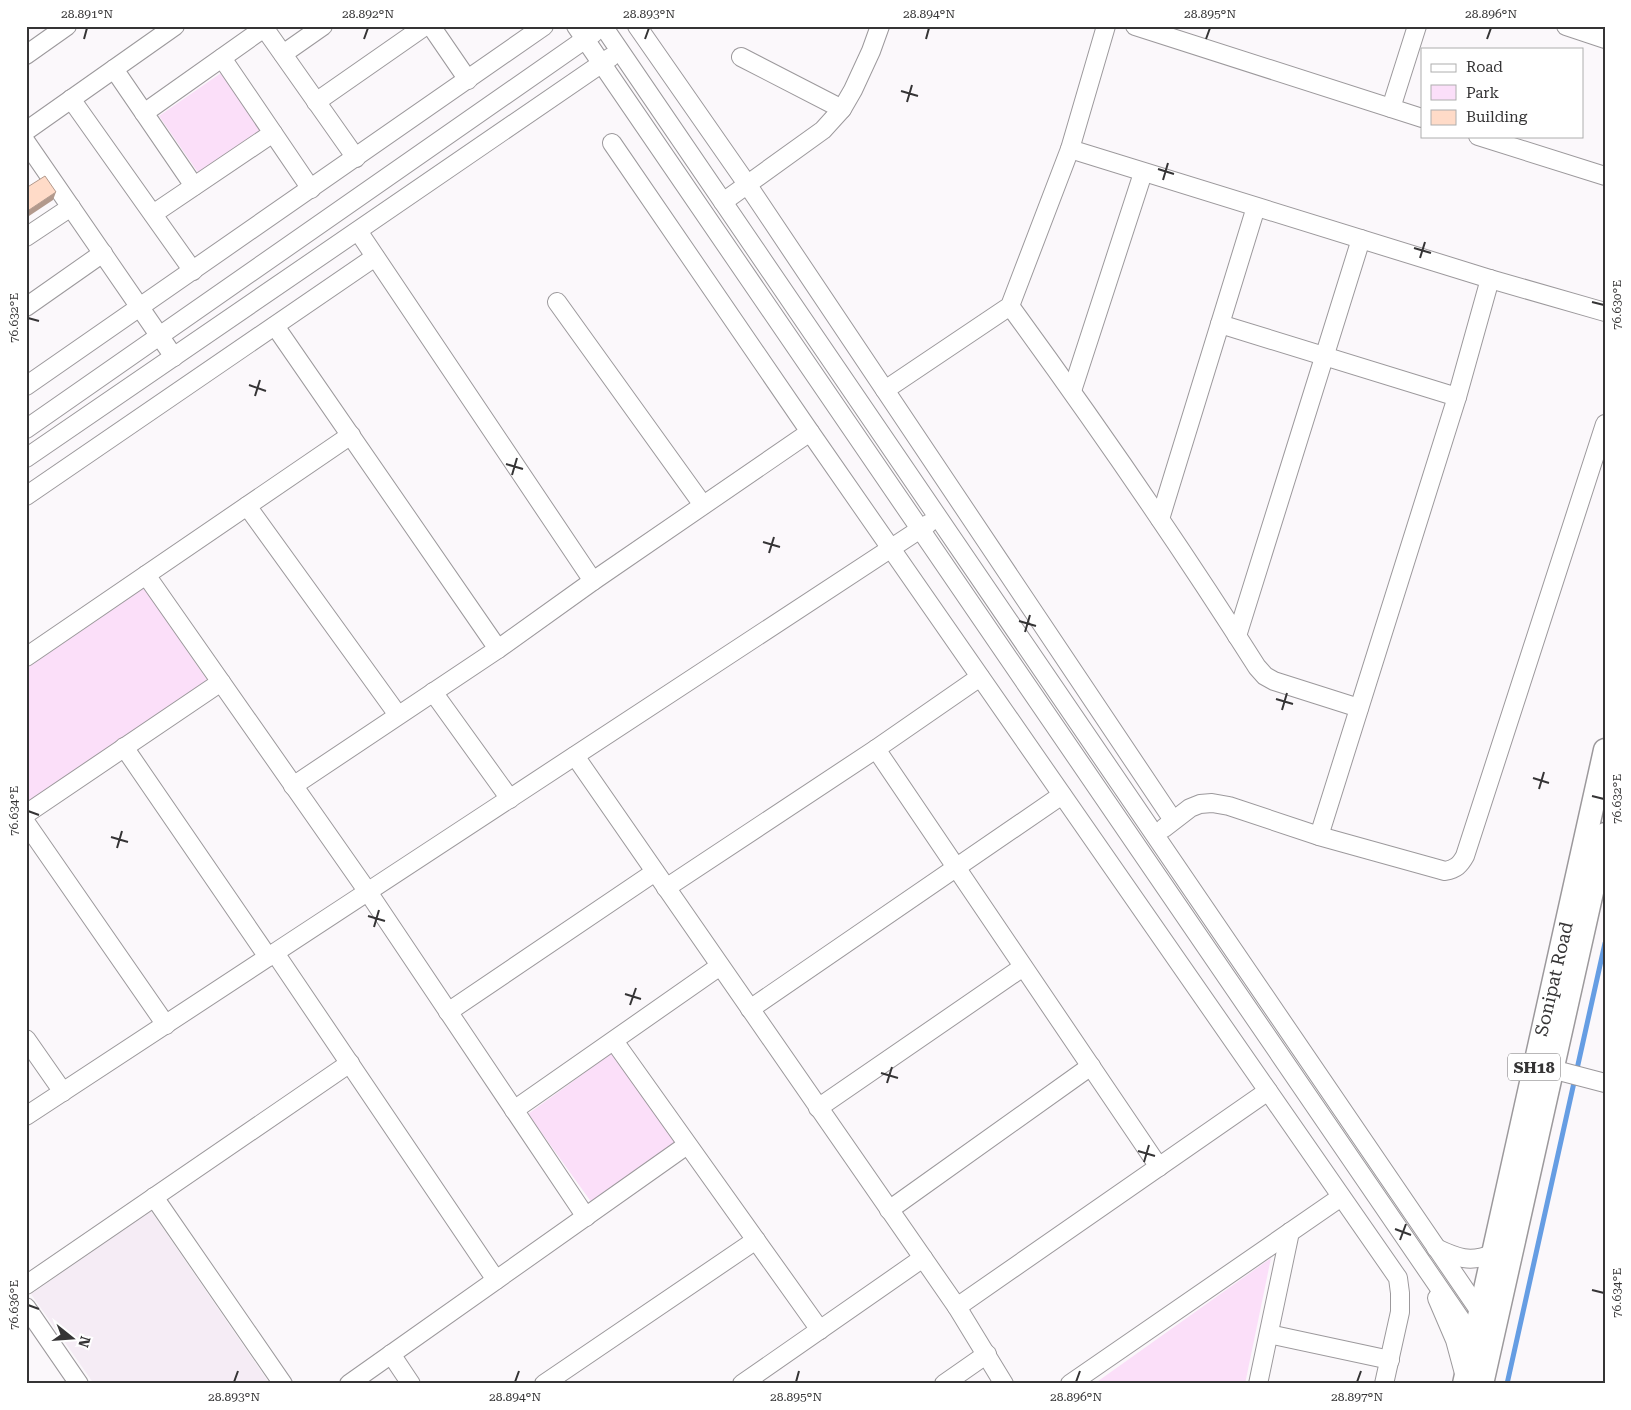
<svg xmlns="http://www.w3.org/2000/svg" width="1631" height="1410" font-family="'Roboto Serif',serif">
<rect width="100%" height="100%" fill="#fbf8fb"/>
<!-- built -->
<polygon fill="#f5ecf5" points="151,1211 270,1384 94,1384 31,1294"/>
<!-- green -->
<g fill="#fbdff9">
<polygon points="221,73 261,131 199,174 159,116"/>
<polygon points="144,588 207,680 26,804 26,669"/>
<polygon points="612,1053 676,1142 592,1203 528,1114"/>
<polygon points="1271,1258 1245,1384 1094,1384"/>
</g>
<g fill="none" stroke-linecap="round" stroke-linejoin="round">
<!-- stream -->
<polyline stroke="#659de3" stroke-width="5" points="1507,1384 1605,943"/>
<!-- minor casing -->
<g stroke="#9c999c" stroke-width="20">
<g id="minor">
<polyline points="263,26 356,158"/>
<polyline points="431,26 468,80"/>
<polyline points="576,26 1479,1346"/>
<polyline points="603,26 1485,1319"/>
<polyline points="637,26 747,184 1173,820"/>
<polyline points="1135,26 1422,118"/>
<polyline points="1566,26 1605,39"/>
<polyline points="283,54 323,26"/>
<polyline points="26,55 67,26"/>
<polyline points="741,57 842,109"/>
<polyline points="222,58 311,189"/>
<polyline points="114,69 194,186"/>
<polyline points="71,99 193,271"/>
<polyline points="316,102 425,26"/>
<polyline points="1391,108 1417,26"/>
<polyline points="144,113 264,28"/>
<polyline points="26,131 175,26"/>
<polyline points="1478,136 1605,176"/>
<polyline points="26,142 174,357"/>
<polyline points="612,143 810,432 1398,1278 1400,1293 1400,1312 1384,1384"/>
<polyline points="1070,149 1490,279 1605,312"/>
<polyline points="723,202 823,130 842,109 853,90 871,51 880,26"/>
<polyline points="153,214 273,133"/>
<polyline points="358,231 593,581"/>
<polyline points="26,237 71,207"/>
<polyline points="557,302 703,505"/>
<path d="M1010 306C1096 424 1179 544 1257 667L1265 676 1274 681 1359 708"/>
<polyline points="26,307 103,253"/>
<polyline points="1220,324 1457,397"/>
<polyline points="275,326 498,649"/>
<polyline points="26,386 544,26"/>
<polyline points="885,390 1010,306 1070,149 1106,26"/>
<polyline points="1072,391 1143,173"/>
<polyline points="26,429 594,33"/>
<polyline points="26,458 611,57"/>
<polyline points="26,496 375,257"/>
<polyline points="247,506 398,715"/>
<polyline points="1160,519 1256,207"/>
<polyline points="146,575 368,892 586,1217"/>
<polyline points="1237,636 1361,239"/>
<polyline points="26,657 351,435"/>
<polyline points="433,692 510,799"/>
<polyline points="124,747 268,957"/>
<polyline points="876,749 1159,1167"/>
<polyline points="575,756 957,1307 1004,1384"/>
<polyline points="293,786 498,649 593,581 810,432"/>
<polyline points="26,814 221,682"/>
<polyline points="26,823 166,1025"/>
<path d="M1164 828 1190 808 1200 804 1212 803 1229 806 1319 836 1445 871C1456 869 1460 865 1465 856L1605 424"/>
<polyline points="1319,836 1457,397 1490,279"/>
<polyline points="666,888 876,749 980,677"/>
<polyline points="275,953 496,1280"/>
<polyline points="750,1009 1062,795"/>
<polyline points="448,1012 655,872"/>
<polyline points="26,1039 63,1092"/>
<polyline points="614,1041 820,1330"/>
<polyline points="1540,1066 1605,1083"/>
<polyline points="818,1108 1023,967"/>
<polyline points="514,1110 720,966"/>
<polyline points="26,1116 928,524"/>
<polyline points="154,1197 283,1384"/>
<polyline points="889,1210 1091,1066"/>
<path d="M1436 1248C1457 1258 1470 1263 1492 1254"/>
<polyline points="26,1285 350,1063"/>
<polyline points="1437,1298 1455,1340 1465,1377"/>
<polyline points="26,1307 79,1384"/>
<polyline points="957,1307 1268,1091"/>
<polyline points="1269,1334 1390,1360"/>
<polyline points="391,1354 411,1384"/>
<polyline points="349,1384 687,1145"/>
<polyline points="544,1384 756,1240"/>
<polyline points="742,1384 923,1258"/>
<polyline points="944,1384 987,1354"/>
<polyline points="1070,1384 1341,1197"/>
<polyline points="1258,1384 1290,1232"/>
</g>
</g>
<!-- major casing -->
<g stroke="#9c999c" stroke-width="25">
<g id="major">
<polyline points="1464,1384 1605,750"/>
<polyline points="1482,1384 1605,834"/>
</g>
</g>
<!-- minor -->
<use href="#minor" stroke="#fff" stroke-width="18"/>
<!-- major -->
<use href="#major" stroke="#fff" stroke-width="22"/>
</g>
<!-- shaded-wall -->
<polygon fill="#b2998c" points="56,192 53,200 26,218 26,212"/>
<!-- building -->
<polygon fill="#ffdbc8" stroke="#b2998c" points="45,176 56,192 26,212 26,188"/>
<!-- ticks -->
<path fill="none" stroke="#353435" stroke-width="2" d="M84 39 87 28M364 39 368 28M645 39 649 28M926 39 929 28M1206 39 1210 28M1487 39 1491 28M901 91 918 96M907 102 912 85M1158 169 1174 174M1163 180 1168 163M1414 248 1431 253M1420 258 1425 242M1592 302 1604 305M28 318 39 321M249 385 266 391M255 396 260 380M506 464 523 469M512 475 517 458M763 542 780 547M769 553 774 537M1019 621 1036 626M1025 632 1030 615M1276 699 1293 704M1282 710 1287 693M1533 778 1549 783M1539 789 1544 772M1592 796 1604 799M28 811 39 815M111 837 128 842M117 848 122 831M368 916 385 921M374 927 379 910M625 994 641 999M630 1005 636 988M881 1073 898 1078M887 1083 892 1067M1138 1151 1155 1156M1144 1162 1149 1145M1395 1229 1411 1235M1400 1240 1406 1224M1592 1290 1604 1293M28 1305 39 1309M234 1382 238 1371M515 1382 519 1371M796 1382 799 1371M1076 1382 1080 1371M1357 1382 1361 1371"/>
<g text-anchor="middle" stroke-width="4" stroke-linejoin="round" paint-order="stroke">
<!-- shield labels -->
<rect fill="#fff" stroke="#727172" stroke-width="1" x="1508" y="1053.5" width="52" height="27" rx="4"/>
<g font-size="16" font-weight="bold" fill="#353435">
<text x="1534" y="1073">SH18</text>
</g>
<!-- street labels -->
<g font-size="18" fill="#353435" stroke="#fff">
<text transform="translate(1554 979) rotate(-77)" y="6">Sonipat Road</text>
</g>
</g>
<!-- border -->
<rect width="1631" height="1410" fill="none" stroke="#ffffff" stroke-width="55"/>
<!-- legend -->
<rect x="1421" y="48" width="162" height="90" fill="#ffffff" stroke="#aeaeae"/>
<rect x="1431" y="64" width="25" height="8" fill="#ffffff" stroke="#aeaeae"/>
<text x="1466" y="72" font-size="15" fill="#353435">Road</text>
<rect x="1431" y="85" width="25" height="15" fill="#fbdff9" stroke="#aeaeae"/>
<text x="1466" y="98" font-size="15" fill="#353435">Park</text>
<rect x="1431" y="110" width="25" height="15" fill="#ffdbc8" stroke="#aeaeae"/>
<text x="1466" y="122" font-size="15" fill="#353435">Building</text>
<!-- north arrow -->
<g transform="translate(72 1338) rotate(107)" stroke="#ffffff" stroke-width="4" paint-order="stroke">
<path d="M0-4L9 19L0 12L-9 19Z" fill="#353435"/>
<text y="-8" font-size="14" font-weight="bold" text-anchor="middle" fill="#353435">N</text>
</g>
<rect x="28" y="28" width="1576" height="1354" fill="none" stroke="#353435" stroke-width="2"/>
<g font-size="12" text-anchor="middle" fill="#353435">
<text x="87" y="18">28.891°N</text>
<text x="368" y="18">28.892°N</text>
<text x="649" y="18">28.893°N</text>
<text x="929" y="18">28.894°N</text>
<text x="1210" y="18">28.895°N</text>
<text x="1491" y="18">28.896°N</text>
<text transform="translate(1617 305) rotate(-90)" y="4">76.630°E</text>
<text transform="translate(14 318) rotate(-90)" y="4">76.632°E</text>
<text transform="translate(1617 799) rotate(-90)" y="4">76.632°E</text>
<text transform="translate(14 811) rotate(-90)" y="4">76.634°E</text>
<text transform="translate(1617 1293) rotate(-90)" y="4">76.634°E</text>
<text transform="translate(14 1305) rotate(-90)" y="4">76.636°E</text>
<text x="234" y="1401">28.893°N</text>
<text x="515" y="1401">28.894°N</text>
<text x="796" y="1401">28.895°N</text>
<text x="1076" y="1401">28.896°N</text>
<text x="1357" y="1401">28.897°N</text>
</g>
</svg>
